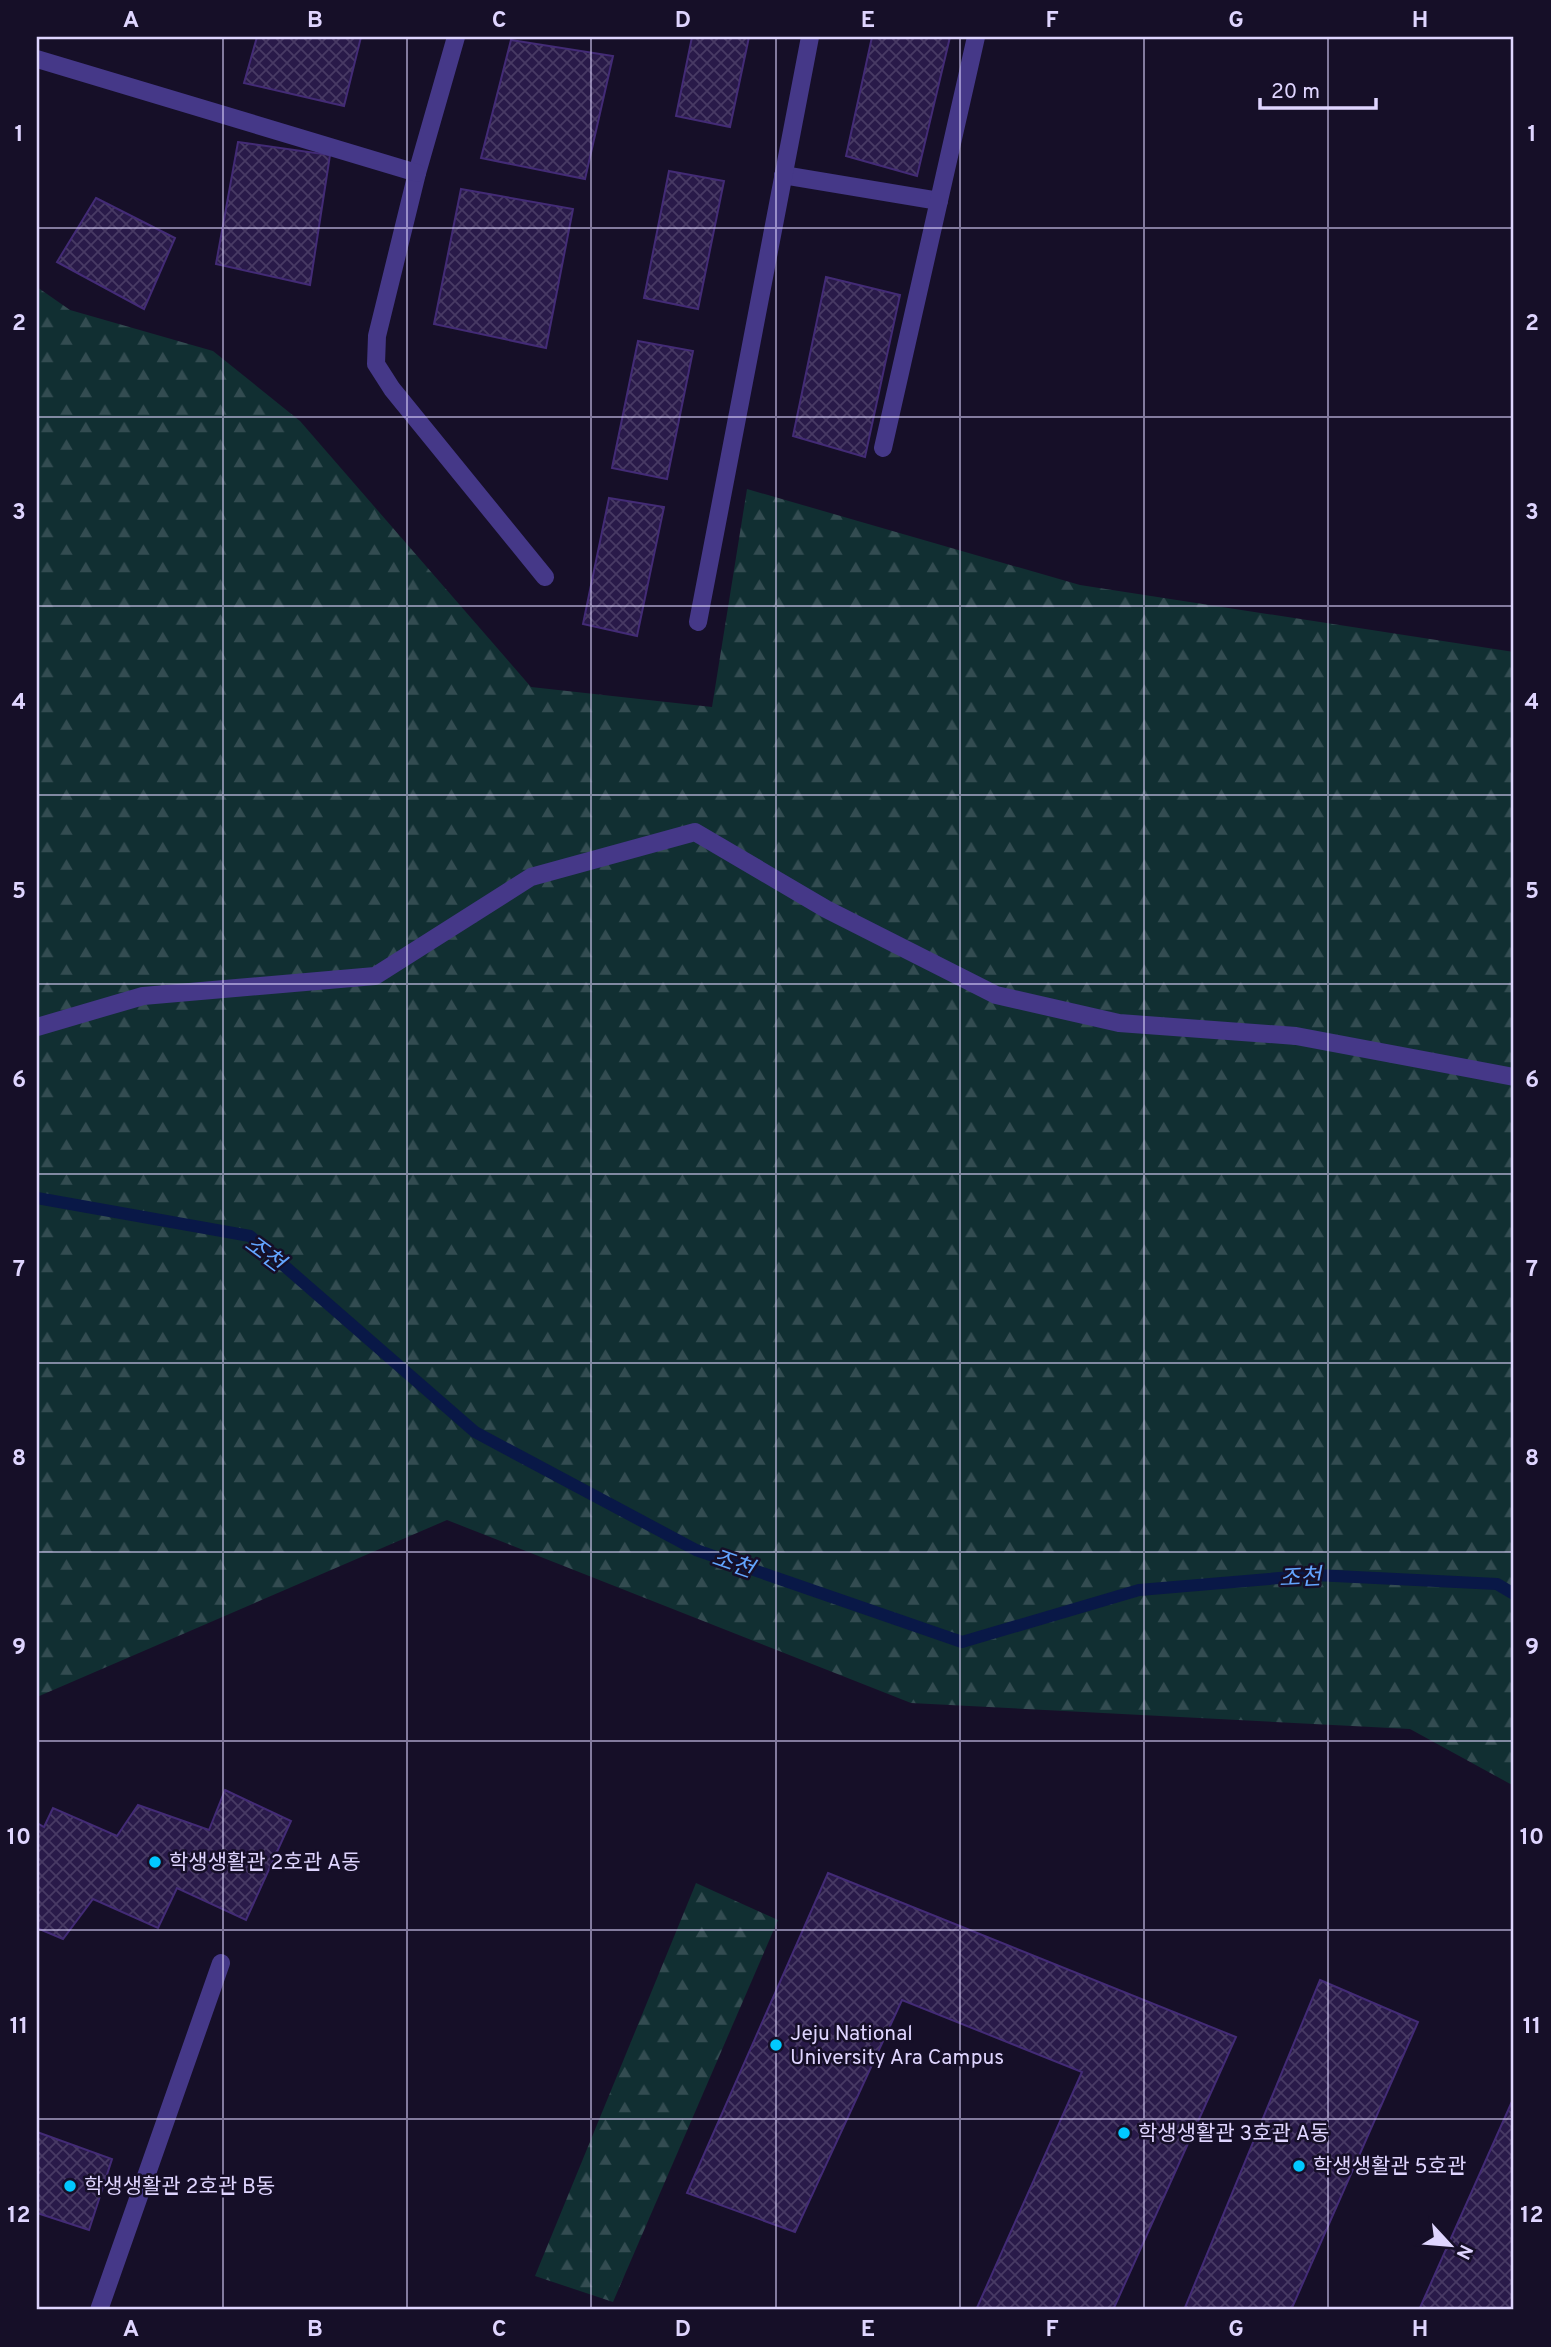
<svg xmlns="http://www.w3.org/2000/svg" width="1551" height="2347" font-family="Overpass,'Noto Sans KR',sans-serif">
<defs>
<pattern id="forest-firs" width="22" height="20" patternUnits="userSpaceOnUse" patternTransform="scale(1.75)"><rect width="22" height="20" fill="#112f32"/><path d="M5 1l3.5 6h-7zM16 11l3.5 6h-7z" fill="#334c51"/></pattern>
<pattern id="building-cross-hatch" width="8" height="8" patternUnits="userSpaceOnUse" patternTransform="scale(1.75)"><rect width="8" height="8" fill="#291a49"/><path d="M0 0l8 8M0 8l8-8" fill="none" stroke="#483a64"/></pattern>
</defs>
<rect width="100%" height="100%" fill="#160f28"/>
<!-- forest -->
<g fill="url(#forest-firs)">
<polygon points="37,287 70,310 213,351 300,421 531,687 712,707 747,489 1080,585 1514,652 1514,1786 1410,1729 911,1703 447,1520 37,1697"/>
<polygon points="696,1883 778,1920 613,2302 535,2276"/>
</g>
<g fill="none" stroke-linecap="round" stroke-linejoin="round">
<!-- stream -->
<polyline stroke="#091847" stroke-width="12" points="37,1198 250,1236 475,1432 696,1550 962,1642 1139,1590 1315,1575 1497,1584 1514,1594"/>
</g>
<!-- building -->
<g fill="url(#building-cross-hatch)" stroke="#432b76" stroke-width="2">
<polygon points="257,37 361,37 344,106 244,83"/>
<polygon points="692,37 749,37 730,127 676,116"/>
<polygon points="872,37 950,37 917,176 846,156"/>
<polygon points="511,40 613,56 585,179 481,158"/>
<polygon points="238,142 330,155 310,285 216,264"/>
<polygon points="669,171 724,181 698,309 644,298"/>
<polygon points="461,189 573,209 546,348 434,324"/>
<polygon points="96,198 175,238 144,309 57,262"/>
<polygon points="826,277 900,295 865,457 793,436"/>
<polygon points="638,341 693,351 667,479 612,468"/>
<polygon points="609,498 664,507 637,636 583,624"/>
<polygon points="225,1790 291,1821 246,1920 177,1888 158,1928 93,1899 63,1939 37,1928 37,1823 44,1827 53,1808 117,1836 138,1805 209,1830"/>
<polygon points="828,1873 1236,2037 1113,2310 976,2310 1082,2072 902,2000 795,2232 687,2193"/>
<polygon points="1320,1980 1418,2022 1291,2310 1184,2310"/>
<polygon points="1514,2097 1514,2310 1419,2310"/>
<polygon points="37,2132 112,2159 89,2230 37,2213"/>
</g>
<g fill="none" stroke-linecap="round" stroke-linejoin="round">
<!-- minor -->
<g stroke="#453888" stroke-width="18">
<polyline points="456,37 417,173 377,336 376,364 392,389 545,577"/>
<polyline points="37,59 417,173"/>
<polyline points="783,175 939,201"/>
<polyline points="883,448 976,37"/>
<polyline points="698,622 810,37"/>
<polyline points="37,1027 143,996 375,976 531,877 695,832 826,909 996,995 1119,1023 1296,1036 1514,1077"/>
<polyline points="99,2310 221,1963"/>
</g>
</g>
<!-- grid -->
<path fill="none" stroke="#dfd5ff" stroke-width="2" stroke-opacity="0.55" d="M223 37V2310M407 37V2310M591 37V2310M776 37V2310M960 37V2310M1144 37V2310M1328 37V2310M37 228H1514M37 417H1514M37 606H1514M37 795H1514M37 984H1514M37 1174H1514M37 1363H1514M37 1552H1514M37 1741H1514M37 1930H1514M37 2119H1514"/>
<!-- markers -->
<g fill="#01c8ff" stroke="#160f28" stroke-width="2.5">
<circle cx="155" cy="1862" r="7"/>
<circle cx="776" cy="2045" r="7"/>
<circle cx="1124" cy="2133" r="7"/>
<circle cx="1299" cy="2166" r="7"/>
<circle cx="70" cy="2186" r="7"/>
</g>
<g text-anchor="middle" stroke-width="5" stroke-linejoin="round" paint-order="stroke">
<!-- poi labels -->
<g font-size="21" fill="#dfd5ff" stroke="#160f28" text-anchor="start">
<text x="169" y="1869">학생생활관 2호관 A동</text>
<text x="790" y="2040">Jeju National<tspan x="790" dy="24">University Ara Campus</tspan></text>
<text x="1138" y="2140">학생생활관 3호관 A동</text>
<text x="1313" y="2173">학생생활관 5호관</text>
<text x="84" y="2193">학생생활관 2호관 B동</text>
</g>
<!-- water labels -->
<g font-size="23" font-style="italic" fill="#63a5ff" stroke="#160f28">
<text transform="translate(265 1253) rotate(36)" y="8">조천</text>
<text transform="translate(733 1563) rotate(19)" y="8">조천</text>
<text transform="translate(1300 1577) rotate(-3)" y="8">조천</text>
</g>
</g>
<!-- border -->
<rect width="1551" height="2347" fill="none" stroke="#160f28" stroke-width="77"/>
<!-- north arrow -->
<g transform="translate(1450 2245) rotate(116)" stroke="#160f28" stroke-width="5" paint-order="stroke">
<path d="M0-5L12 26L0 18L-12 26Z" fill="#dfd5ff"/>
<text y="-10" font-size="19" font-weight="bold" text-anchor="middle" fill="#dfd5ff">N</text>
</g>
<!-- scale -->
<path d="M1260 98v10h116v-10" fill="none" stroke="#dfd5ff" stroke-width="3.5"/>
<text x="1271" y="98" font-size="21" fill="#dfd5ff" stroke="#160f28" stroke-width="5" paint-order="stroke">20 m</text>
<rect x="38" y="38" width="1474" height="2270" fill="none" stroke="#dfd5ff" stroke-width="2.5"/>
<g font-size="23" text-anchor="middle" font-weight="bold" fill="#dfd5ff">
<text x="131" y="27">A</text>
<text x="315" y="27">B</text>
<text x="499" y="27">C</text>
<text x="683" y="27">D</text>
<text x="868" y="27">E</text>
<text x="1052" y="27">F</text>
<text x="1236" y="27">G</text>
<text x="1420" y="27">H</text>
<text x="19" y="141">1</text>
<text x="1532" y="141">1</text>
<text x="19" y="330">2</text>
<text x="1532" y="330">2</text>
<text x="19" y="519">3</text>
<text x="1532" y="519">3</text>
<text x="19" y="709">4</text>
<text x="1532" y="709">4</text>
<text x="19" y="898">5</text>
<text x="1532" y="898">5</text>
<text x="19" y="1087">6</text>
<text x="1532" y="1087">6</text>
<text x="19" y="1276">7</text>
<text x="1532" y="1276">7</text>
<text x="19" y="1465">8</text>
<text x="1532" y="1465">8</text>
<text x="19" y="1654">9</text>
<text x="1532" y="1654">9</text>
<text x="19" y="1844">10</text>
<text x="1532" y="1844">10</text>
<text x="19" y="2033">11</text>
<text x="1532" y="2033">11</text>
<text x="19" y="2222">12</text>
<text x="1532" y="2222">12</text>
<text x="131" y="2336">A</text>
<text x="315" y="2336">B</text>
<text x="499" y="2336">C</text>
<text x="683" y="2336">D</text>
<text x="868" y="2336">E</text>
<text x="1052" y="2336">F</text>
<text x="1236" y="2336">G</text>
<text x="1420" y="2336">H</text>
</g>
</svg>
